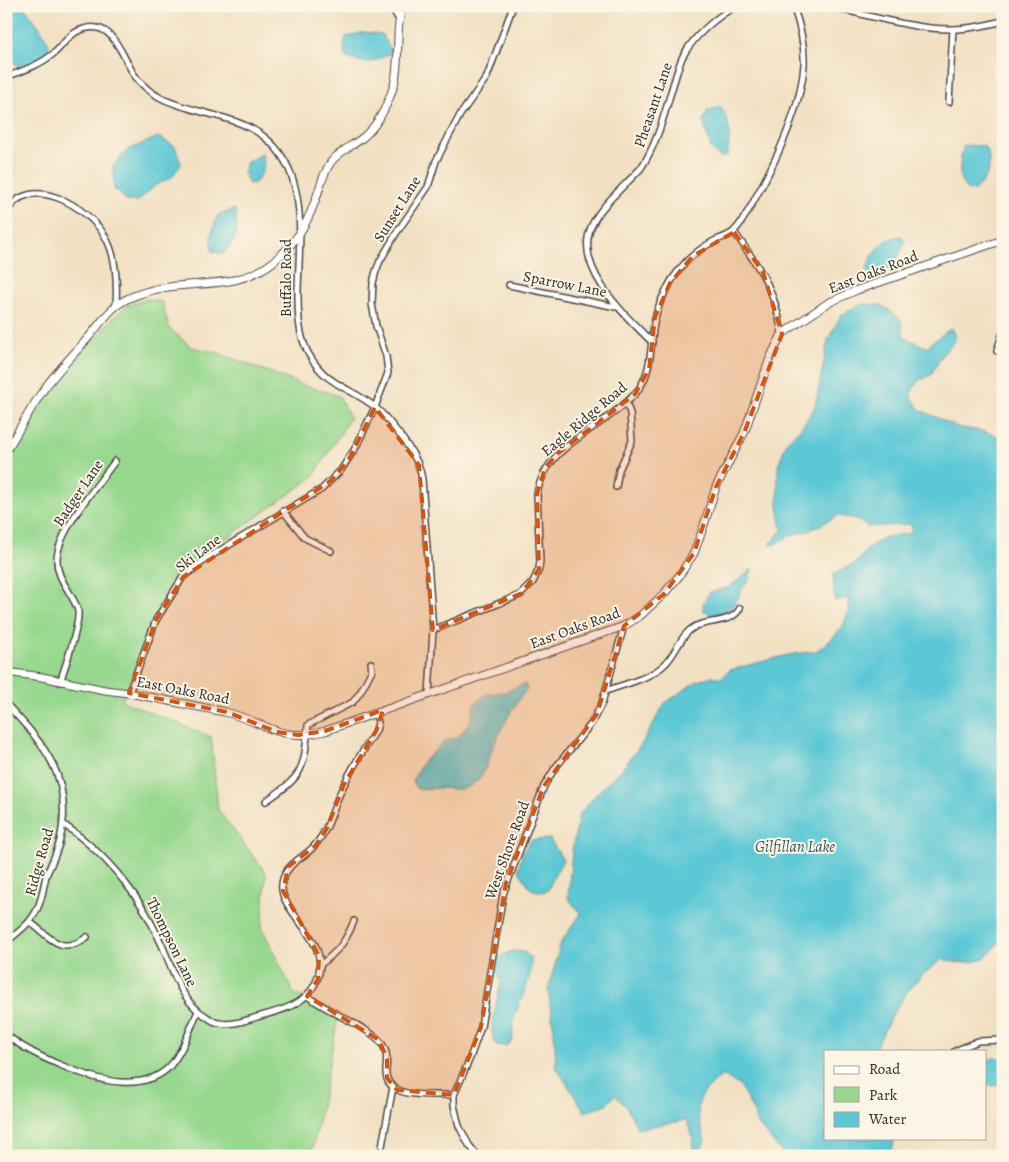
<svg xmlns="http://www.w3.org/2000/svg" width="1009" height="1162" font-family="Alegreya,serif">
<rect width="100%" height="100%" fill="#fcf5e5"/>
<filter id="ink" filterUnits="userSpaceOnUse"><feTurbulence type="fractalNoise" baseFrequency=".02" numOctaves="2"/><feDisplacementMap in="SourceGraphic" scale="10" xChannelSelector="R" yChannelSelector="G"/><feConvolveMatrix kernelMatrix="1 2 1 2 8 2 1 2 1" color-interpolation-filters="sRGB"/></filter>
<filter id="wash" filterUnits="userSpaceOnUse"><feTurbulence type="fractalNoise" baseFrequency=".0096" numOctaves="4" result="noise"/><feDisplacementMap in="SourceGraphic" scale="20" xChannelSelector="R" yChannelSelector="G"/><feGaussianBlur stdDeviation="1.12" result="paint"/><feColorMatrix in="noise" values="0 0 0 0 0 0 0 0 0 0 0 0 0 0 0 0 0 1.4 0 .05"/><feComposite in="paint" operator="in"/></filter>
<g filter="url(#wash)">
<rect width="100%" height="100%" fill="#f2e0c2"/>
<!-- green -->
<polygon fill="#97d88f" stroke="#61825d" points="148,299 162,302 169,328 191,347 215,352 303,385 339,396 350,418 313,477 171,578 122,701 211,737 218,810 266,873 262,928 294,994 324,1006 338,1018 313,1148 296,1156 6,1156 6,455 46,392 104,327 126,306"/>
<!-- water -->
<g fill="#5cc8d6" stroke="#447a80">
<path d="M7 6H23L39 26 49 44 47 56 39 62 17 66C7 54 9 49 9 35 10 26 7 16 7 6Z"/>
<path d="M364 32 382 34 392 52C374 63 365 66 345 57L344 48 346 37Z"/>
<path d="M721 107C731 125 731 135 727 156L720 158 711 149 703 121 708 110Z"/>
<polygon points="158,137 175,146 181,164 172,177 156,185 138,201 126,201 119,192 114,190 113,166 128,150"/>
<path d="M964 145 984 146C995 165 988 178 973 191 954 189 960 158 964 145Z"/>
<path d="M262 154C266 166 263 174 255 183L249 184 243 172 248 161Z"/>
<path d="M235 209C239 231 238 237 223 254L212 251 211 235 218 215Z"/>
<path d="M901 236 905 241C898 260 893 270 873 277L867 272C869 255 883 238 901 236Z"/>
<path d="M862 304 880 305 889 310 901 320 904 337 926 347 951 328 956 339 942 355 931 375 918 381 910 394 919 409 957 427 986 432 1003 438V935C999 941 994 950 988 955 975 965 957 964 943 959 908 982 891 1013 875 1051H825V1138H893L894 1141 891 1156H787L777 1147 756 1122 754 1113 740 1086 723 1075C694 1099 694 1105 705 1141L698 1156H687C698 1145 691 1132 686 1120L638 1129 627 1108 615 1095 607 1104 585 1112 556 1067 554 1030 548 990 561 942 581 914 568 898 572 851 579 815 597 793 622 769 643 742 665 703 697 681 712 676 721 678 730 670 788 655 816 651 832 639 844 624 850 607 848 598 835 601 833 575 857 562 868 548 885 537 911 533 912 524 868 527 853 518 837 516 808 531 793 534 773 545 770 544 782 530 778 506V466L787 441 801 428 815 407 828 340 841 315Z"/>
<polygon points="752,569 749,580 741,590 737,600 728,610 713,615 703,610 703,604 710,592 728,588"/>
<path d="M523 684 526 685 527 689C513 706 504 724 495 743 488 757 486 778 470 786 460 792 450 788 440 788 432 788 425 791 417 789L414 785 413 780 422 763 446 740 457 738 467 726 473 715V708L476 702 486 694 505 692Z"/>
<polygon points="550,839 563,860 554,876 548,890 542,892 531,889 518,870 523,852 531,840"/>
<path d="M513 951 525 952 531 958C531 963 531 969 530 974 525 998 510 1013 513 1040L507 1046 496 1045 492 1033V1023L501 982 495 965 501 956Z"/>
<path d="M995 1057 1001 1059 1003 1064V1084L988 1086C983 1074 982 1062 995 1057Z"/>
</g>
</g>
<g filter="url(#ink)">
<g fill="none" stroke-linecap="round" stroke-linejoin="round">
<!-- street casing -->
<g stroke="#494642" stroke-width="8">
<g id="street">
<polyline points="391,6 399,20"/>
<path d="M827 6C865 14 915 30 953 29 970 29 987 25 1003 21"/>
<path d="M6 77C22 71 40 65 53 54 62 47 67 36 78 31 113 15 121 56 135 76 142 85 151 93 161 98 193 114 234 114 263 136 310 171 299 240 298 291 298 313 298 333 308 353 326 386 350 387 375 407 388 418 411 448 418 464 420 469 421 474 422 479L433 630 429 694"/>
<polyline points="949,102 953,29"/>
<path d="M6 214C27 170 90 207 106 238 117 258 117 284 116 306"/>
<path d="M734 232C760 268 775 289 782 334"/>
<polyline points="509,285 616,307"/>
<path d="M652 342C625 316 570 265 593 223 602 204 627 184 641 168 658 143 665 111 674 82 677 73 679 64 683 56 694 36 716 17 736 6"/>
<polyline points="997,351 1003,332"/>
<polyline points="616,487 619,470 632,441 630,413 626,403"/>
<polyline points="283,511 305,538 331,551"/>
<path d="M433 630 520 595 533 582 539 569 540 561 537 494C546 443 602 430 634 395 651 377 650 354 653 331 654 318 659 304 665 292 676 270 693 252 714 241 720 238 730 236 734 231 741 225 746 214 751 206 773 167 801 111 804 65 805 46 800 25 793 6"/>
<path d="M60 682C65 667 80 625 78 611 74 594 56 580 57 559 58 530 98 485 115 461"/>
<path d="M606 691C624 684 650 679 665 664 677 653 680 634 696 626 710 620 733 623 740 608"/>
<polyline points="129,693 156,620 183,577 209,557 322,489 341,470 356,447 375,407 388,373 386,356 376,326 372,304 373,283 376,271 380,261 397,232 428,187 436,161 460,115 487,77 513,6"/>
<path d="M6 704C45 745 74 779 60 840 57 853 51 864 46 876 44 884 43 893 40 902 34 921 21 930 6 942"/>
<path d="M266 801C304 775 304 770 308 725L353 702 361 691 372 670 371 663"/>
<path d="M63 824C95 846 122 875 143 908 150 920 156 932 162 945 174 972 180 1001 207 1017 211 1020 215 1023 220 1023 231 1026 247 1020 257 1017 280 1011 306 1005 316 982 336 938 272 911 283 879 289 861 305 858 316 844 327 831 331 816 337 800 347 776 361 753 376 731L378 723 376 713"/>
<path d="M30 922C51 938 61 956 87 937"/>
<path d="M320 965C339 950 345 943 354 921"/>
<path d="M307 996C323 1007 341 1016 357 1025 365 1030 374 1034 380 1041 388 1051 387 1058 386 1070 384 1101 433 1094 454 1095"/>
<path d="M6 1034C27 1054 92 1081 121 1082 139 1083 158 1079 170 1066 183 1051 190 1029 198 1011"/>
<polyline points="955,1051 978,1041 1003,1040"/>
<polyline points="382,1146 393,1087"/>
<polyline points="478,1156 469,1145 459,1126 454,1105 454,1095 470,1058 481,1027 503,894 544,786 555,768 591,724 602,703 624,626"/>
</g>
</g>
<!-- secondary casing -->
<g stroke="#494642" stroke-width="9">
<g id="secondary">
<path d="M6 451C19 431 30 409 44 389 57 371 73 355 88 338 97 328 105 315 116 306 127 297 144 292 157 289 199 280 237 290 273 262 292 247 306 226 314 204 320 189 322 175 331 162 340 151 350 147 361 139 377 127 388 104 394 85 401 59 394 29 403 6"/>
<path d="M6 672 42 677 105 690 129 693 225 712C266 722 279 743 325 731L624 626 640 616 664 594 679 576 694 553 703 528 716 487 744 433 770 358 782 334 828 303 857 290 1003 240"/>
</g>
</g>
<!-- street -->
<use href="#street" stroke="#fff" stroke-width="5"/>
<!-- secondary -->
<use href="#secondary" stroke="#fff" stroke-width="7"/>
</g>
</g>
<!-- marked area -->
<path fill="#d5540f" fill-opacity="0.2" stroke="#d5540f" stroke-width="4" stroke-dasharray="10 6" stroke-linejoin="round" d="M734 232 763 272 782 334 744 433 716 487 694 553 664 594 624 626 597 714 544 786 506 883 481 1027 454 1095 397 1090 387 1078V1059L379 1040 307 996 318 979 319 956 283 891 288 867 315 846 327 828 344 784 376 731 383 710 325 731 298 735 277 732 227 712 129 693 156 620 183 577 332 480 349 459 375 407 419 465 433 630 522 593 539 569 537 494 545 468 557 454 635 394 649 369 655 317 670 283 693 256Z"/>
<g text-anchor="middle" stroke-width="4" stroke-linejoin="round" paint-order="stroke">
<!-- street labels -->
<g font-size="15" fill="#2b2b2b" stroke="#fcf5e5">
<text transform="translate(653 105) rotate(-71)" y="5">Pheasant Lane</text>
<text transform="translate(397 209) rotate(-58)" y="5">Sunset Lane</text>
<text transform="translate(873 272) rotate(-21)" y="5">East Oaks Road</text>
<text transform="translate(286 278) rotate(-90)" y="5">Buffalo Road</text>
<text transform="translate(565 284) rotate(11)" y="5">Sparrow Lane</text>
<text transform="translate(584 419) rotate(-40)" y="5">Eagle Ridge Road</text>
<text transform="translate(78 493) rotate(-56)" y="5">Badger Lane</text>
<text transform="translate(198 553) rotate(-37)" y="5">Ski Lane</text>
<text transform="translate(575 628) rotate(-20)" y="5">East Oaks Road</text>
<text transform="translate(183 690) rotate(11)" y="5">East Oaks Road</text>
<text transform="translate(507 850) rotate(-70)" y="5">West Shore Road</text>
<text transform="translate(39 862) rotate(-74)" y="5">Ridge Road</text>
<text transform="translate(172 942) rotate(64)" y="5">Thompson Lane</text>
</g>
<!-- water labels -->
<g font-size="16" font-style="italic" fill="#3a5a5e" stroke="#fcf5e5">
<text x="795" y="852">Gilfillan Lake</text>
</g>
</g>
<!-- margin -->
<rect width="1009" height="1162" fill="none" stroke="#fcf5e5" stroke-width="25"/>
<!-- legend -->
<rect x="824" y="1050" width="162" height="90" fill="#fcf5e5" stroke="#a8a49b"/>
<rect x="834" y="1066" width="25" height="8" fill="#ffffff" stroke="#a8a49b"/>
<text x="869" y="1074" font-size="15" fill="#2b2b2b">Road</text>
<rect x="834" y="1087" width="25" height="15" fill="#97d88f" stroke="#a8a49b"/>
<text x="869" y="1100" font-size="15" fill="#2b2b2b">Park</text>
<rect x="834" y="1112" width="25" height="15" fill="#5cc8d6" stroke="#a8a49b"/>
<text x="869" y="1124" font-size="15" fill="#2b2b2b">Water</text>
</svg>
